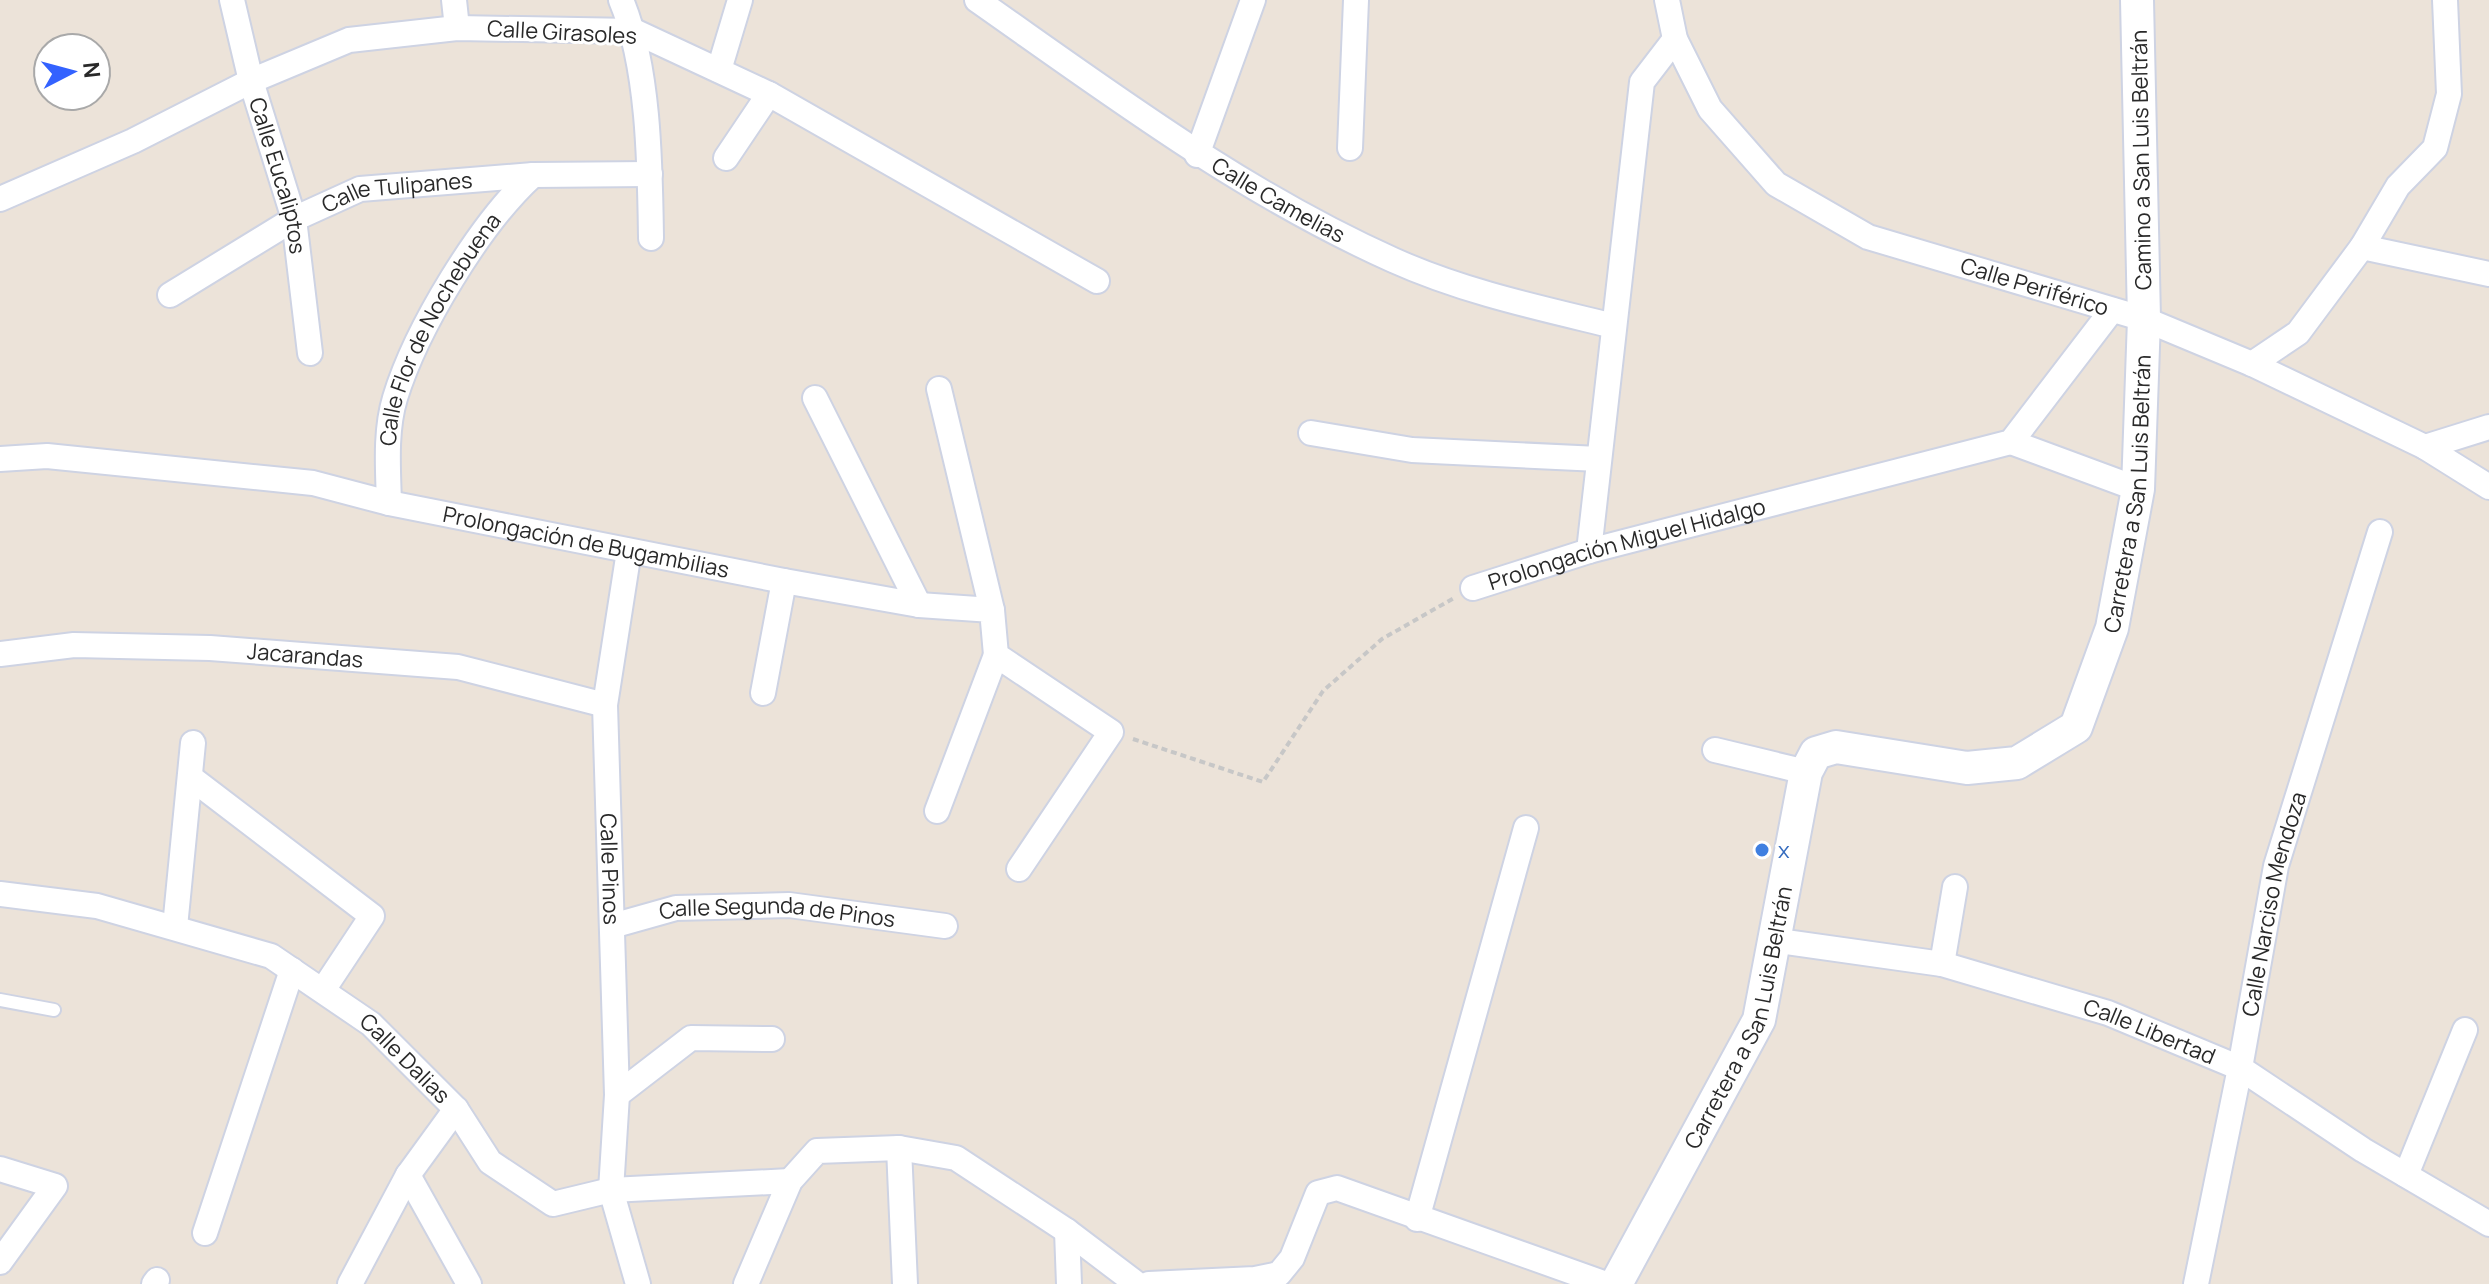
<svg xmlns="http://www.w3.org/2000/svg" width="2489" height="1284" font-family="Manrope,sans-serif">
<rect width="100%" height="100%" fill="#ece3d9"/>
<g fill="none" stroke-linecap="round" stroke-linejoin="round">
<!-- lane casing -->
<g stroke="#ced3e3" stroke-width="16">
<polyline id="lane" points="0,1000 54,1010"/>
</g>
<!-- street casing -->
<g stroke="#ced3e3" stroke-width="28">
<g id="street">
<path id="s1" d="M232 0 251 81 294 219 310 353"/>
<polyline points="454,0 457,28"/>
<path d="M621 0C649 66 650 166 651 238"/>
<path id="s2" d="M977 0C1111 94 1243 193 1393 260 1464 292 1540 308 1614 326"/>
<path id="s3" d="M1667 0 1675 39 1710 109 1776 184 1868 237 2144 319 2252 364 2425 447 2489 487"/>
<polyline points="719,70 740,0"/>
<polyline points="1350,148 1356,0"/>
<polyline points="1197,155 1253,0"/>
<polyline points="726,158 769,94"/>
<polyline points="0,199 133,141 251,81 349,40 457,28 634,31 769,94 1097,281"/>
<polyline points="2362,247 2489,274"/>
<path id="s4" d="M170 295 294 219 360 189 533 175 650 174"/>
<polyline points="2252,364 2298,333 2362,247 2398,186 2435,148 2449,94 2445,0"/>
<polyline points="939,389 992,610"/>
<polyline points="815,398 919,605"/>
<polyline points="1311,433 1412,450 1599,459"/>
<polyline points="2011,442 2138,489"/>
<polyline points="2425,447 2489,427"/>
<path id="s5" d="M0 459 47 456 313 483 389 503 784 581 919 605 992 610 996 655 1111 732 1019 869"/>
<path id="s6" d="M389 503C388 469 385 431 395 398 416 329 480 223 533 175"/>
<path id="s7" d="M629 551 605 705 617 1095 611 1190 638 1284"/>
<polyline points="1589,551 1642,82 1675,39"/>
<path id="s8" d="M1473 588 1589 551 2011 442 2112 310"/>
<path id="s9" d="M0 654 74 645 210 648 458 667 605 705"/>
<polyline points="763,693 784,581"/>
<polyline points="1715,750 1806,772"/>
<polyline points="190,777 372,916 323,990"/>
<polyline points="937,811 996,655"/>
<path id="s10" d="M0 894 97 906 271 956 371 1024 456 1109 490 1162 553 1204 611 1190 790 1181"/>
<path id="s11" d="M612 926 676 908 789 905 945 926"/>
<polyline points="175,927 193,743"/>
<path id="s12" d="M1772 940 1942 964 2108 1013 2240 1068 2363 1150 2489 1224"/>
<polyline points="1942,964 1955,887"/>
<polyline points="617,1095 691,1038 772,1039"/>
<polyline points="899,1148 905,1284"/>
<polyline points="0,1169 55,1186 0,1262"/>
<polyline points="408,1175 469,1284"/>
<polyline points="2406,1175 2465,1030"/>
<polyline points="1417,1219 1526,828"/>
<polyline points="1067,1231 1069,1284"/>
<polyline points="205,1233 292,970"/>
<polyline points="154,1284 157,1280"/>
<polyline points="350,1284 408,1175 456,1109"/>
<polyline points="746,1284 790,1181 817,1151 899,1148 956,1158 1067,1231 1137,1284"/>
<polyline points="1149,1284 1255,1279 1279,1274 1292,1258 1318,1193 1337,1188 1606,1284"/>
<path id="s13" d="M2196 1284 2240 1068 2276 866 2380 532"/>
</g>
</g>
<!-- secondary casing -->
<g stroke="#ced3e3" stroke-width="36">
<g id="secondary">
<path id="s14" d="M1616 1284 1759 1020 1806 772 1816 753 1836 747 1967 768 2017 763 2076 727 2112 628 2138 489 2144 319 2137 0"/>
</g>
</g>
<!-- path -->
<polyline stroke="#c7c7c7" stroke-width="4" stroke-dasharray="6 4" stroke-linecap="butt" points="1133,739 1263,782 1323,691 1382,639 1454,598"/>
<!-- lane -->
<use href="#lane" stroke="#fff" stroke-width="12"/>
<!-- street -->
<use href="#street" stroke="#fff" stroke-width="24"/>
<!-- secondary -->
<use href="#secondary" stroke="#fff" stroke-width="32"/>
</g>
<!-- markers -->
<circle fill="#3f7fe0" stroke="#fff" stroke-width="3" cx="1762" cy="850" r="8"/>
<g text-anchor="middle" stroke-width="6" stroke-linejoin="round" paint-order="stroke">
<!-- street labels -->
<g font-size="22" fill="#292929" stroke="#fff">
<text transform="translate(562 32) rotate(3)" y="8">Calle Girasoles</text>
<text transform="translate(2141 160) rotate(-91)" y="8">Camino a San Luis Beltrán</text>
<text dy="8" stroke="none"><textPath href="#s1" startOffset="182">Calle Eucaliptos</textPath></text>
<text dy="8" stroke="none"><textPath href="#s4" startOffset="254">Calle Tulipanes</textPath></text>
<text dy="8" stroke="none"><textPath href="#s2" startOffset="362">Calle Camelias</textPath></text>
<text dy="8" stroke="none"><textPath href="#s3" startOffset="498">Calle Periférico</textPath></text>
<text dy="8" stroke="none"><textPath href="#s6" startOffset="186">Calle Flor de Nochebuena</textPath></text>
<text dy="8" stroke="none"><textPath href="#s14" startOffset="1088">Carretera a San Luis Beltrán</textPath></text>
<text dy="8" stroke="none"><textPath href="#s5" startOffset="594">Prolongación de Bugambilias</textPath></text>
<text dy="8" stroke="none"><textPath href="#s8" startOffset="160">Prolongación Miguel Hidalgo</textPath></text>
<text dy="8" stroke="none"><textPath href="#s9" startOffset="306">Jacarandas</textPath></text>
<text dy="8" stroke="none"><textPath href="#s7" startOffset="320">Calle Pinos</textPath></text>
<text dy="8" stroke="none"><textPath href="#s13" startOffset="388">Calle Narciso Mendoza</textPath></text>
<text dy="8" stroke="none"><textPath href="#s11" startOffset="168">Calle Segunda de Pinos</textPath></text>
<text dy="8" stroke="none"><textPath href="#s14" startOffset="296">Carretera a San Luis Beltrán</textPath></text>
<text dy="8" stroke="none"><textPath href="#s12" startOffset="390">Calle Libertad</textPath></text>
<text dy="8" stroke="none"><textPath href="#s10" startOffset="448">Calle Dalias</textPath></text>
</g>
<!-- shop labels -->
<g font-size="22" fill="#366cbe" stroke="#fff" text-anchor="start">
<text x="1778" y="858">x</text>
</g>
</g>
<!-- north arrow -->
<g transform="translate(72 72) rotate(84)"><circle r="38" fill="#ffffff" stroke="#a9a9a9" stroke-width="2"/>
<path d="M0-6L14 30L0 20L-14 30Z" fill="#3362ff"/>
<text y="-12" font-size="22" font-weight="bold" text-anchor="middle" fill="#292929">N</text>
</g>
</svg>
